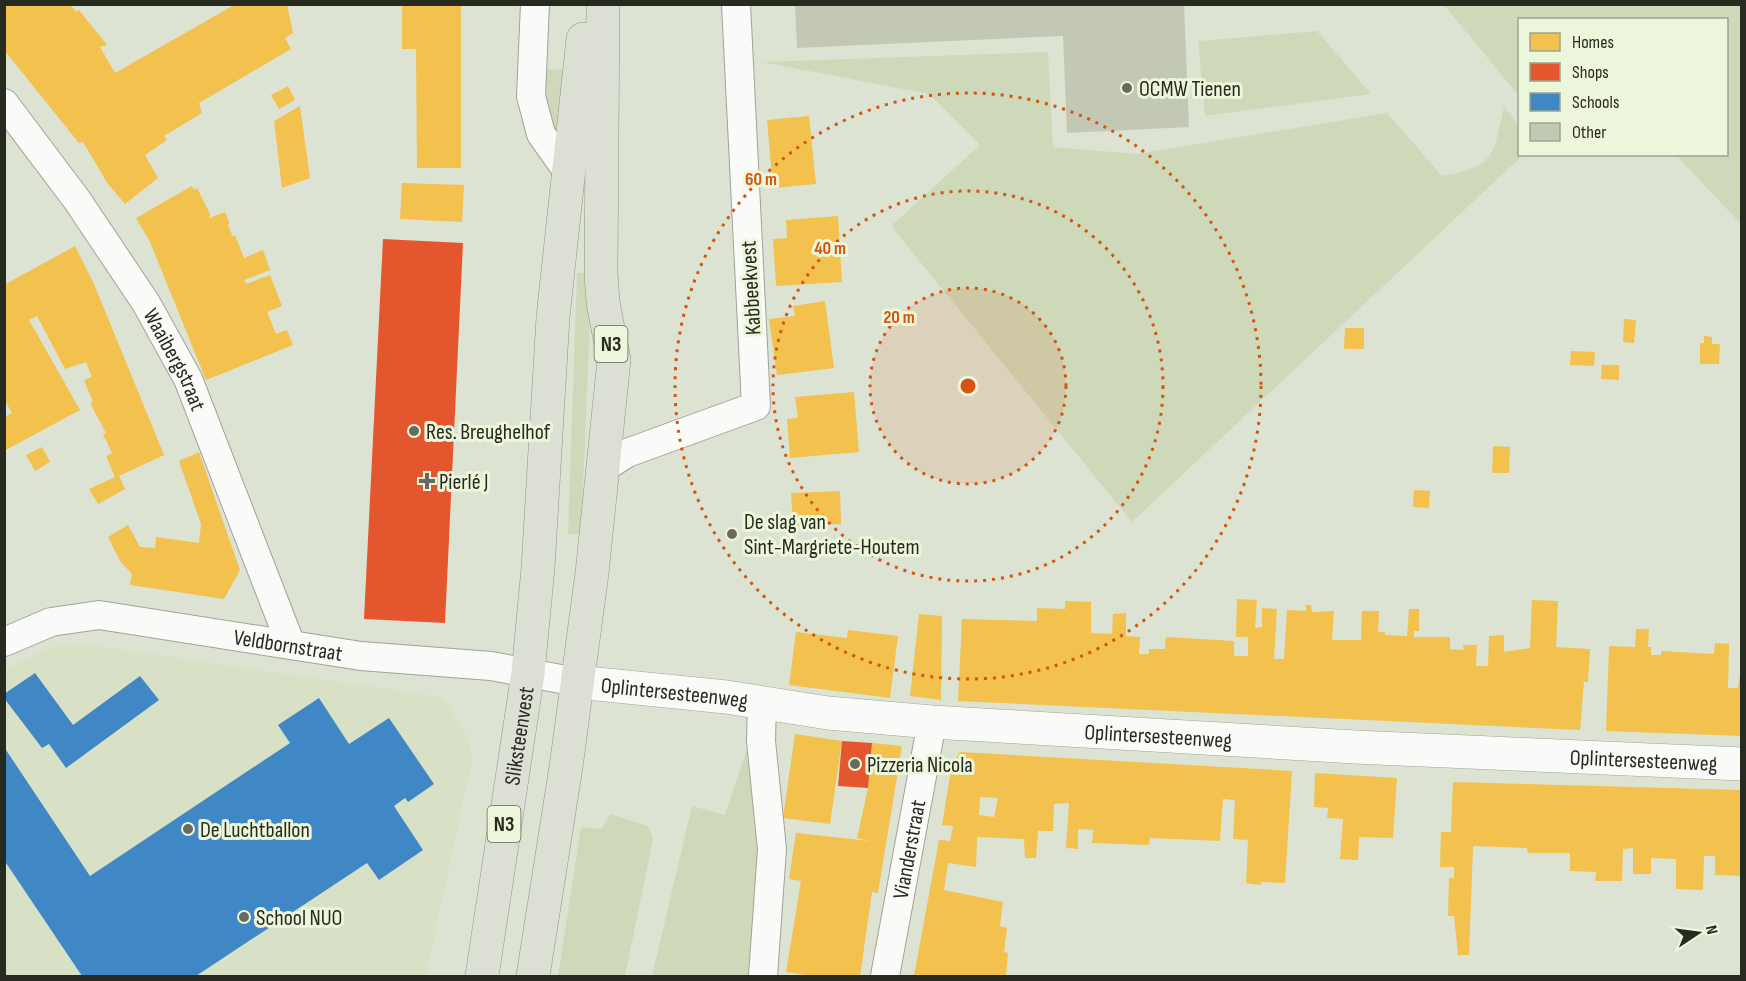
<svg xmlns="http://www.w3.org/2000/svg" width="1746" height="981" font-family="'Sofia Sans Condensed',sans-serif">
<rect width="100%" height="100%" fill="#dde3d3"/>
<!-- built -->
<polygon fill="#d8e1c6" points="58,644 84,644 436,696 450,708 469,739 472,760 426,976 5,976 5,669"/>
<!-- green -->
<g fill="#ced9ba">
<polygon points="1444,5 1741,5 1741,224 1676,155 1726,154 1726,20 1520,20 1519,96"/>
<polygon points="1317,31 1371,94 1205,116 1198,41"/>
<path d="M1048 52 1053 147 1137 154 1387 113 1442 176C1495 167 1493 156 1504 107L1519 125 1520 154 1523 155 1132 522 891 226 980 145 929 94 762 62Z"/>
<polygon points="573,69 560,139 544,105 541,70"/>
<polygon points="577,273 592,273 581,534 568,534"/>
<polygon points="747,749 756,808 758,865 751,976 652,976 692,806 725,815"/>
<polygon points="610,814 648,826 653,839 625,976 558,976 581,827 602,829"/>
</g>
<!-- homes -->
<g fill="#f2c14e" fill-rule="evenodd">
<polygon points="4,4 70,4 76,12 79,10 107,45 100,47 115,73 236,4 287,4 293,33 285,38 291,49 199,103 202,113 164,136 167,140 145,155 158,178 125,204 108,184 83,142 79,143 4,50"/>
<polygon points="402,4 461,4 461,168 417,168 416,49 402,49"/>
<polygon points="288,86 295,100 279,109 271,95"/>
<polygon points="300,106 310,178 282,188 274,121"/>
<polygon points="809,116 816,184 773,188 767,120"/>
<polygon points="402,183 464,185 462,222 400,219"/>
<polygon points="192,186 194,190 197,188 210,214 209,218 225,212 230,224 228,225 233,237 235,235 244,258 263,250 270,270 244,280 246,284 270,275 282,306 267,312 276,334 287,330 293,345 206,380 150,242 136,218"/>
<polygon points="838,216 842,282 776,286 773,239 787,238 786,220"/>
<polygon points="75,246 94,284 164,455 119,476 125,489 98,504 89,489 115,477 106,456 112,453 103,434 106,433 90,403 93,402 84,380 92,377 86,362 65,369 37,316 29,320 80,410 4,451 4,417 12,413 4,399 4,285"/>
<polygon points="825,301 834,368 777,375 769,319 795,316 793,306"/>
<polygon points="1624,319 1636,320 1634,343 1623,342"/>
<polygon points="1345,328 1364,328 1364,349 1344,349"/>
<polygon points="1704,336 1712,337 1712,344 1720,344 1719,364 1700,364 1700,343 1704,343"/>
<polygon points="1571,351 1595,352 1594,366 1570,365"/>
<polygon points="1602,365 1619,365 1619,380 1601,379"/>
<polygon points="854,392 859,452 790,458 787,419 798,418 795,397"/>
<polygon points="1493,446 1510,447 1509,473 1492,473"/>
<polygon points="42,447 50,462 35,471 26,455"/>
<polygon points="199,452 240,570 224,599 130,585 132,574 120,561 108,537 128,525 140,547 155,548 156,537 199,543 201,524 179,461"/>
<polygon points="1414,490 1430,491 1429,508 1413,507"/>
<polygon points="840,491 841,524 793,526 791,493"/>
<polygon points="1237,599 1257,600 1255,628 1262,627 1262,608 1277,609 1274,659 1284,659 1287,610 1306,611 1306,605 1311,605 1312,612 1334,611 1332,640 1361,640 1362,611 1379,611 1378,632 1385,632 1385,635 1407,636 1409,609 1419,609 1419,631 1414,631 1414,637 1450,637 1450,649 1464,650 1463,645 1477,645 1476,666 1488,666 1489,636 1504,635 1504,652 1530,648 1532,600 1558,601 1556,647 1590,649 1588,682 1584,682 1580,730 958,701 962,619 1037,621 1037,608 1065,609 1065,601 1091,602 1091,633 1112,634 1113,614 1126,613 1126,636 1140,637 1139,654 1149,654 1149,649 1165,649 1166,637 1234,641 1234,656 1248,656 1248,637 1236,637"/>
<polygon points="919,614 942,616 941,700 910,696"/>
<polygon points="1636,629 1649,629 1648,647 1651,647 1651,655 1661,655 1661,651 1714,654 1715,643 1729,644 1728,688 1738,688 1742,662 1742,736 1606,731 1609,646 1635,647"/>
<polygon points="848,630 898,636 890,698 789,685 796,632 847,638"/>
<polygon points="795,734 842,741 830,824 783,818"/>
<polygon points="872,743 902,746 878,893 872,892 860,976 811,976 786,972 801,881 789,879 796,833 870,841 857,838 868,788"/>
<path d="M960 752 1292 771 1285 883 1261 882V885L1246 883 1248 840 1233 839 1235 800 1223 799 1220 841 1150 838 1149 845 1092 843 1093 830 1078 829V849L1066 848 1069 803 1054 804 1053 831H1038L1036 858H1025L1024 839 977 837 976 867 948 863 944 890 1003 902 1000 926 1007 928 1004 952 1008 953 1006 976H914L939 840 950 841 953 826 942 825 952 764ZM980 797 998 798 994 817 979 815Z"/>
<polygon points="1315,773 1397,778 1393,838 1359,837 1358,860 1340,859 1343,819 1327,818 1328,808 1314,807"/>
<polygon points="1453,782 1742,790 1742,876 1715,875 1715,856 1704,856 1703,890 1676,889 1676,859 1651,858 1651,874 1633,874 1633,848 1623,849 1622,881 1595,881 1596,872 1570,871 1570,853 1528,853 1527,848 1473,846 1469,955 1458,955 1454,916 1448,916 1449,878 1454,878 1454,867 1440,867 1441,832 1451,832"/>
</g>
<!-- shops -->
<g fill="#e4572e">
<polygon points="383,239 463,243 445,623 364,619"/>
<polygon points="842,741 872,743 868,788 838,786"/>
</g>
<!-- schools -->
<g fill="#3f88c5">
<polygon points="35,673 73,725 140,676 159,700 66,768 49,744 42,748 4,698 4,694"/>
<polygon points="319,698 349,744 389,718 434,784 408,802 405,798 394,806 423,850 379,880 367,863 196,976 82,976 4,860 4,747 90,876 290,743 278,725"/>
</g>
<!-- building -->
<polygon fill="#c2c8b4" points="795,4 1184,4 1189,127 1067,133 1063,36 797,48"/>
<g fill="none" stroke-linecap="round" stroke-linejoin="round">
<!-- street casing -->
<g stroke="#9fa398" stroke-width="30">
<g id="street">
<polyline points="535,4 531,96 541,134 568,172"/>
<path id="s1" d="M4 103 77 200 146 303 188 379 291 645"/>
<polyline points="602,469 627,453 756,406 736,4"/>
<path id="s2" d="M4 642 51 622 99 615 361 656 491 666 577 682"/>
<polyline points="762,704 761,741 772,849 763,976"/>
<path id="s3" d="M885 976 932 722"/>
</g>
</g>
<!-- secondary casing -->
<g stroke="#9fa398" stroke-width="34">
<g id="secondary">
<path id="s4" d="M577 682 726 697 828 713 932 722 1355 747 1742 764"/>
</g>
</g>
<!-- primary casing -->
<g stroke="#909781" stroke-width="34">
<g id="primary">
<path id="s5" d="M482 976 528 673 538 568 553 317 583 39"/>
<polyline points="533,976 566,767 592,573 614,360 603,302 601,273 603,4"/>
</g>
</g>
<!-- street -->
<use href="#street" stroke="#fafbf8" stroke-width="28"/>
<!-- secondary -->
<use href="#secondary" stroke="#fafbf8" stroke-width="33"/>
<!-- primary -->
<use href="#primary" stroke="#dbdfd4" stroke-width="33"/>
</g>
<!-- distance rings -->
<circle cx="968" cy="386" r="98" fill="#d5540e" fill-opacity=".12"/>
<g fill="none" stroke="#d5540e" stroke-width="3" stroke-dasharray="3 6">
<circle cx="968" cy="386" r="98"/>
<circle cx="968" cy="386" r="195"/>
<circle cx="968" cy="386" r="293"/>
</g>
<!-- markers -->
<g fill="#666b5e" stroke="#ecf6da" stroke-width="2">
<circle cx="1127" cy="88" r="6"/>
<circle cx="414" cy="431" r="6"/>
<path d="M424 472h6v6h6v6h-6v6h-6v-6h-6v-6h6z"/>
<circle cx="732" cy="534" r="6"/>
<circle cx="855" cy="764" r="6"/>
<circle cx="188" cy="829" r="6"/>
<circle cx="244" cy="917" r="6"/>
</g>
<g text-anchor="middle" stroke-width="6" stroke-linejoin="round" paint-order="stroke">
<!-- shield labels -->
<g fill="#ecf6da" stroke="#616757" stroke-width="1.5">
<rect x="594.5" y="326" width="33" height="36" rx="4.5"/>
<rect x="487.5" y="806" width="33" height="36" rx="4.5"/>
</g>
<g font-size="21" font-weight="bold" fill="#262a1f">
<text x="611" y="351">N3</text>
<text x="504" y="831">N3</text>
</g>
<!-- poi labels -->
<g font-size="22" fill="#262a1f" stroke="#ecf6da" text-anchor="start">
<text x="1139" y="96">OCMW Tienen</text>
<text x="426" y="439">Res. Breughelhof</text>
<text x="439" y="489">Pierlé J</text>
<text x="744" y="529">De slag van<tspan x="744" dy="25">Sint-Margriete-Houtem</tspan></text>
<text x="867" y="772">Pizzeria Nicola</text>
<text x="200" y="837">De Luchtballon</text>
<text x="256" y="925">School NUO</text>
</g>
<!-- street labels -->
<g font-size="22" fill="#262a1f" stroke="#ecf6da">
<text transform="translate(750 288) rotate(-93)" y="8">Kabbeekvest</text>
<text dy="8" stroke="none"><textPath href="#s1" startOffset="309">Waaibergstraat</textPath></text>
<text dy="8" stroke="none"><textPath href="#s2" startOffset="291">Veldbornstraat</textPath></text>
<text dy="8" stroke="none"><textPath href="#s4" startOffset="98">Oplintersesteenweg</textPath></text>
<text dy="8" stroke="none"><textPath href="#s4" startOffset="584">Oplintersesteenweg</textPath></text>
<text dy="8" stroke="none"><textPath href="#s5" startOffset="243">Sliksteenvest</textPath></text>
<text dy="8" stroke="none"><textPath href="#s4" startOffset="1070">Oplintersesteenweg</textPath></text>
<text dy="8" stroke="none"><textPath href="#s3" startOffset="129">Vianderstraat</textPath></text>
</g>
</g>
<circle cx="968" cy="386" r="9" fill="#d5540e" stroke="#ecf6da" stroke-width="3"/>
<g font-size="18" text-anchor="middle" font-weight="bold" fill="#d5540e" stroke="#ecf6da" stroke-width="6" stroke-linejoin="round" paint-order="stroke">
<text x="761" y="185">60 m</text>
<text x="830" y="254">40 m</text>
<text x="899" y="323">20 m</text>
</g>
<!-- border -->
<rect width="1746" height="981" fill="none" stroke="#262a1f" stroke-width="12"/>
<!-- legend -->
<rect x="1518" y="18" width="210" height="138" fill="#ecf6da" stroke="#9da48f" stroke-width="1.5"/>
<rect x="1530" y="33" width="30" height="18" fill="#f2c14e" stroke="#9da48f" stroke-width="1.5"/>
<text x="1572" y="48" font-size="18" fill="#262a1f">Homes</text>
<rect x="1530" y="63" width="30" height="18" fill="#e4572e" stroke="#9da48f" stroke-width="1.5"/>
<text x="1572" y="78" font-size="18" fill="#262a1f">Shops</text>
<rect x="1530" y="93" width="30" height="18" fill="#3f88c5" stroke="#9da48f" stroke-width="1.5"/>
<text x="1572" y="108" font-size="18" fill="#262a1f">Schools</text>
<rect x="1530" y="123" width="30" height="18" fill="#c2c8b4" stroke="#9da48f" stroke-width="1.5"/>
<text x="1572" y="138" font-size="18" fill="#262a1f">Other</text>
<!-- north arrow -->
<g transform="translate(1698 933) rotate(77)" stroke="#ecf6da" stroke-width="4.5" paint-order="stroke">
<path d="M0-4.5L10 22L0 15L-10 22Z" fill="#262a1f"/>
<text y="-9" font-size="16" font-weight="bold" text-anchor="middle" fill="#262a1f">N</text>
</g>
</svg>
